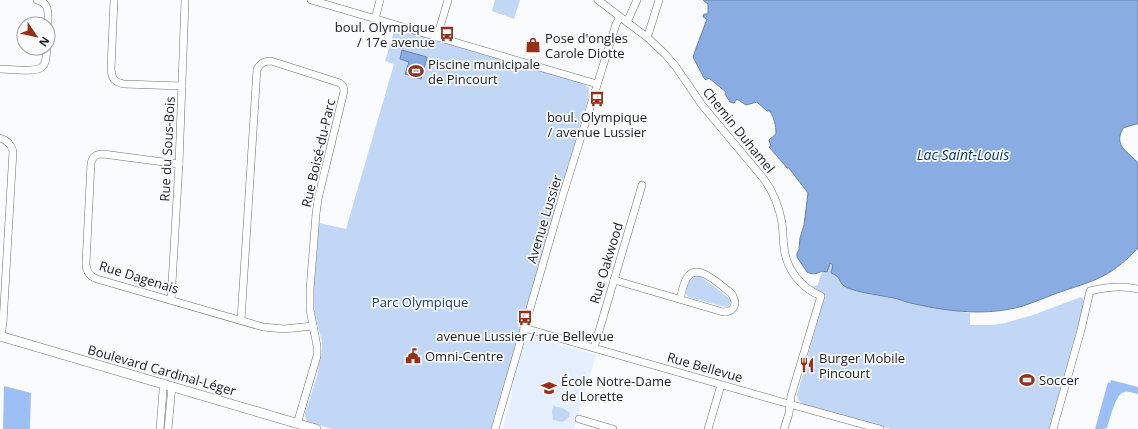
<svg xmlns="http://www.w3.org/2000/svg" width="1138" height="429" font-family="'Open Sans',sans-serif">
<rect width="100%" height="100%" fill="#f9fbfd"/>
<!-- built -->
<polygon fill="#e6effd" points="533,337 596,355 574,429 501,429 503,427 512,396 512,380 523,342 527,343 529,342 531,338"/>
<!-- green -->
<g fill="#c2d7f6">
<polygon points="495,0 520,0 514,19 492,11"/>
<polygon points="395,28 584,84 589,88 589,95 491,429 332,429 308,422 305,417 305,413 317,376 322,349 322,342 315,315 314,304 314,289 319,223 346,229 394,64 385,61"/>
<path d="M830 263 833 265V274L838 276 843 286 848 288 869 294 898 299 914 304 970 313V325H992L1005 323 1033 315 1081 297C1084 299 1084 301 1084 304L1050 429H891L810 407C804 405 798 403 797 395L825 295 811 287 818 285C821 273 821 272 830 263Z"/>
<path d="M695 276 701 277 729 298 731 301 729 306 725 307 688 297 686 293C688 286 688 280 695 276Z"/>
<polygon points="553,406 563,408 570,413 569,417 563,422 553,420 552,411"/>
</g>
<!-- forest -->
<g fill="#9cc0f6">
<path d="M1111 380 1138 387V394C1133 393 1127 390 1122 393 1115 397 1110 419 1107 428L1103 429H1095L1108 382 1110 383Z"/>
<polygon points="4,386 31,393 30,429 3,429"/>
</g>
<!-- water -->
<g fill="#89ade2" stroke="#6882a8">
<path d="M703 0H1138V124H1136L1123 128C1113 147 1128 151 1138 163V248C1128 259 1115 270 1103 276 1092 282 1080 285 1069 289 1053 294 1038 301 1023 306 988 316 951 312 915 304 909 303 904 301 898 299 881 295 864 294 848 288 837 284 843 277 831 273L833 265 830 263 827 272 822 271C817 274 812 275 807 272L797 257V253L799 250 800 238 804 225 808 193 789 168H787L783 163 769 147 771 146 769 140 776 134C776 125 774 118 770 111H767L757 102 746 105 737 99 734 103 730 102 725 94 726 92 709 78 706 80 704 78 693 57 695 51 707 19 703 17 704 14H708V4Z"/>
<polygon points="402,50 427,57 421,79 405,74 409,62 400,59"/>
</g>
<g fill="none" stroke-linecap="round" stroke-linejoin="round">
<!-- street casing -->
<g stroke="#6a707a" stroke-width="8">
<g id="street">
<path d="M37 0C50 3 48 13 48 24"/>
<path d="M114 0 111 69C112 79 114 82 124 84L182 86"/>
<polyline points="311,0 597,84"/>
<path d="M598 0 648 38 665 54 676 67 702 105 763 178C773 191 779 206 782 223 783 231 783 239 784 247 786 269 801 288 821 296L791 396 789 413 784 429"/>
<polyline points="375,19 380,0"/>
<polyline points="627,22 637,0"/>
<polyline points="647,36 649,32 659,0"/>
<polyline points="437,37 448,0"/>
<path d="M0 69C9 69 35 73 42 67 47 63 46 54 47 48"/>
<path d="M0 138C7 140 11 144 13 151L3 323 1 336"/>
<path d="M179 164 103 154C96 154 93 156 91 163L86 263C86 271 89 276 97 279L263 327 284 329 313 326"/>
<path d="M614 280 723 312C730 312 735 309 735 302L733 296 731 293C721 286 697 261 687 278 683 284 682 292 680 299"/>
<polyline points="171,300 179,164 185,0"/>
<path d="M241 320 257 69C261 63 264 61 271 61L340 83 343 86 344 91 318 199 316 214 310 290V310L317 346V356L297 424"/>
<polyline points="524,328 782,402 880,429"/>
<polyline points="594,348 642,185"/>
<polyline points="579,419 613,429"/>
<polyline points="160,429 163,390 164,384"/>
<polyline points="168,429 172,386"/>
<polyline points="495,429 562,198 616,24 620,17"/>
<polyline points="708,429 721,385"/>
<path d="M1053 429 1081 330 1090 291C1106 287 1121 285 1138 289"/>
</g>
</g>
<!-- secondary casing -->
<g stroke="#6a707a" stroke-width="10">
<polyline id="secondary" points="0,336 316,429"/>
</g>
<!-- street -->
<use href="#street" stroke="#fff" stroke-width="7"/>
<!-- secondary -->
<use href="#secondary" stroke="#fff" stroke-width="9"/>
</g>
<!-- icons -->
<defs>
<g id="bus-bare" transform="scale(1.2)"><path d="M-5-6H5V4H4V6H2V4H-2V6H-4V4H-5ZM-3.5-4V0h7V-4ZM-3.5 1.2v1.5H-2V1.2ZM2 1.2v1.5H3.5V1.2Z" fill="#982f16" stroke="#f9fbfd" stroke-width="2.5" paint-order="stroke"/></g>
<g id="shop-bare" transform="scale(1.2)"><path d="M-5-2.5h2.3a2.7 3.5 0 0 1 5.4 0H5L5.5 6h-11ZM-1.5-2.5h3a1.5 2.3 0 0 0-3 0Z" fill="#982f16" stroke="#f9fbfd" stroke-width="2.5" paint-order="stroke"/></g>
<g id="stadium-bare" transform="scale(1.2)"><path d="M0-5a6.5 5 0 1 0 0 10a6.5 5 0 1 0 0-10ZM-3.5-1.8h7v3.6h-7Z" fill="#982f16" stroke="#f9fbfd" stroke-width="2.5" paint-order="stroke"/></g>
<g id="civic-bare" transform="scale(1.2)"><path d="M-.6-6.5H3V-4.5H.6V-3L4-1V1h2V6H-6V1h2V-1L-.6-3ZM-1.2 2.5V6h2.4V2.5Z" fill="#982f16" stroke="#f9fbfd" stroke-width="2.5" paint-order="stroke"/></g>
<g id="restaurant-bare" transform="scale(1.2)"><path d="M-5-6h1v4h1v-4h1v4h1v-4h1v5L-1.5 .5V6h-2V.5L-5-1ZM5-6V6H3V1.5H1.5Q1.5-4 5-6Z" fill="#982f16" stroke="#f9fbfd" stroke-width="2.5" paint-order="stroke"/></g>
<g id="school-bare" transform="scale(1.2)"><path d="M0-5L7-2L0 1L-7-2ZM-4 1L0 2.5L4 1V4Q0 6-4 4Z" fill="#982f16" stroke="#f9fbfd" stroke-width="2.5" paint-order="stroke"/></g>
</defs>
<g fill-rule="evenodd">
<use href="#bus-bare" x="447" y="34"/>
<use href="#shop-bare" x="533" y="45"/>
<use href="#stadium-bare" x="416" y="71"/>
<use href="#bus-bare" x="597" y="99"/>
<use href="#bus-bare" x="525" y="318"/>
<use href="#civic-bare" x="413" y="356"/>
<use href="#restaurant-bare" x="807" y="365"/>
<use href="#stadium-bare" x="1027" y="380"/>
<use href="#school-bare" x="549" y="388"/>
</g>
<g text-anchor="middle" stroke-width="3.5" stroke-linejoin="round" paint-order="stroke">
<!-- poi labels -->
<g font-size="13" fill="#1b1d21" stroke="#f9fbfd" text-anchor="start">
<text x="435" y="32" text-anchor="end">boul. Olympique<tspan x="435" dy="15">/ 17e avenue</tspan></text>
<text x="545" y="43">Pose d'ongles<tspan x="545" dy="15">Carole Diotte</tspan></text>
<text x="428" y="69">Piscine municipale<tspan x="428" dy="15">de Pincourt</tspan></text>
<text x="597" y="122" text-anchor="middle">boul. Olympique<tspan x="597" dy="15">/ avenue Lussier</tspan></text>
<text x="525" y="341" text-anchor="middle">avenue Lussier / rue Bellevue</text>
<text x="425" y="361">Omni-Centre</text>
<text x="819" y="363">Burger Mobile<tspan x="819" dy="15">Pincourt</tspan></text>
<text x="1039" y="385">Soccer</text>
<text x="561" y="386">École Notre-Dame<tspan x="561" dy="15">de Lorette</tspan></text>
</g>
<!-- street labels -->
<g font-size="13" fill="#1b1d21" stroke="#f9fbfd">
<text transform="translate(739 130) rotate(51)" y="5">Chemin Duhamel</text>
<text transform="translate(167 149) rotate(-87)" y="5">Rue du Sous-Bois</text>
<text transform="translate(318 153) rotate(-77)" y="5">Rue Boisé-du-Parc</text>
<text transform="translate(544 219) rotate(-73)" y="5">Avenue Lussier</text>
<text transform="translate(606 263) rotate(-73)" y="5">Rue Oakwood</text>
<text transform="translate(139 277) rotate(17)" y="5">Rue Dagenais</text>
<text transform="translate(705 367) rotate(16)" y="5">Rue Bellevue</text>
<text transform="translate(162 370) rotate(16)" y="5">Boulevard Cardinal-Léger</text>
</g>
<!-- park labels -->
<g font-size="13" fill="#133e7d" stroke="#f9fbfd">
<text x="420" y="307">Parc Olympique</text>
</g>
<!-- water labels -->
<g font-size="14" font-style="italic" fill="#063371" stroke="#f9fbfd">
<text x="963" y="160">Lac Saint-Louis</text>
</g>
</g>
<!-- north arrow -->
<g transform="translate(36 36) rotate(124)"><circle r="19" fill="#f9fbfd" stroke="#a0a2a5"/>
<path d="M0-3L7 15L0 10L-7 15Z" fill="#982f16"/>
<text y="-6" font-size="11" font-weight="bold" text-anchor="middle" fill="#1b1d21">N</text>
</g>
</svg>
